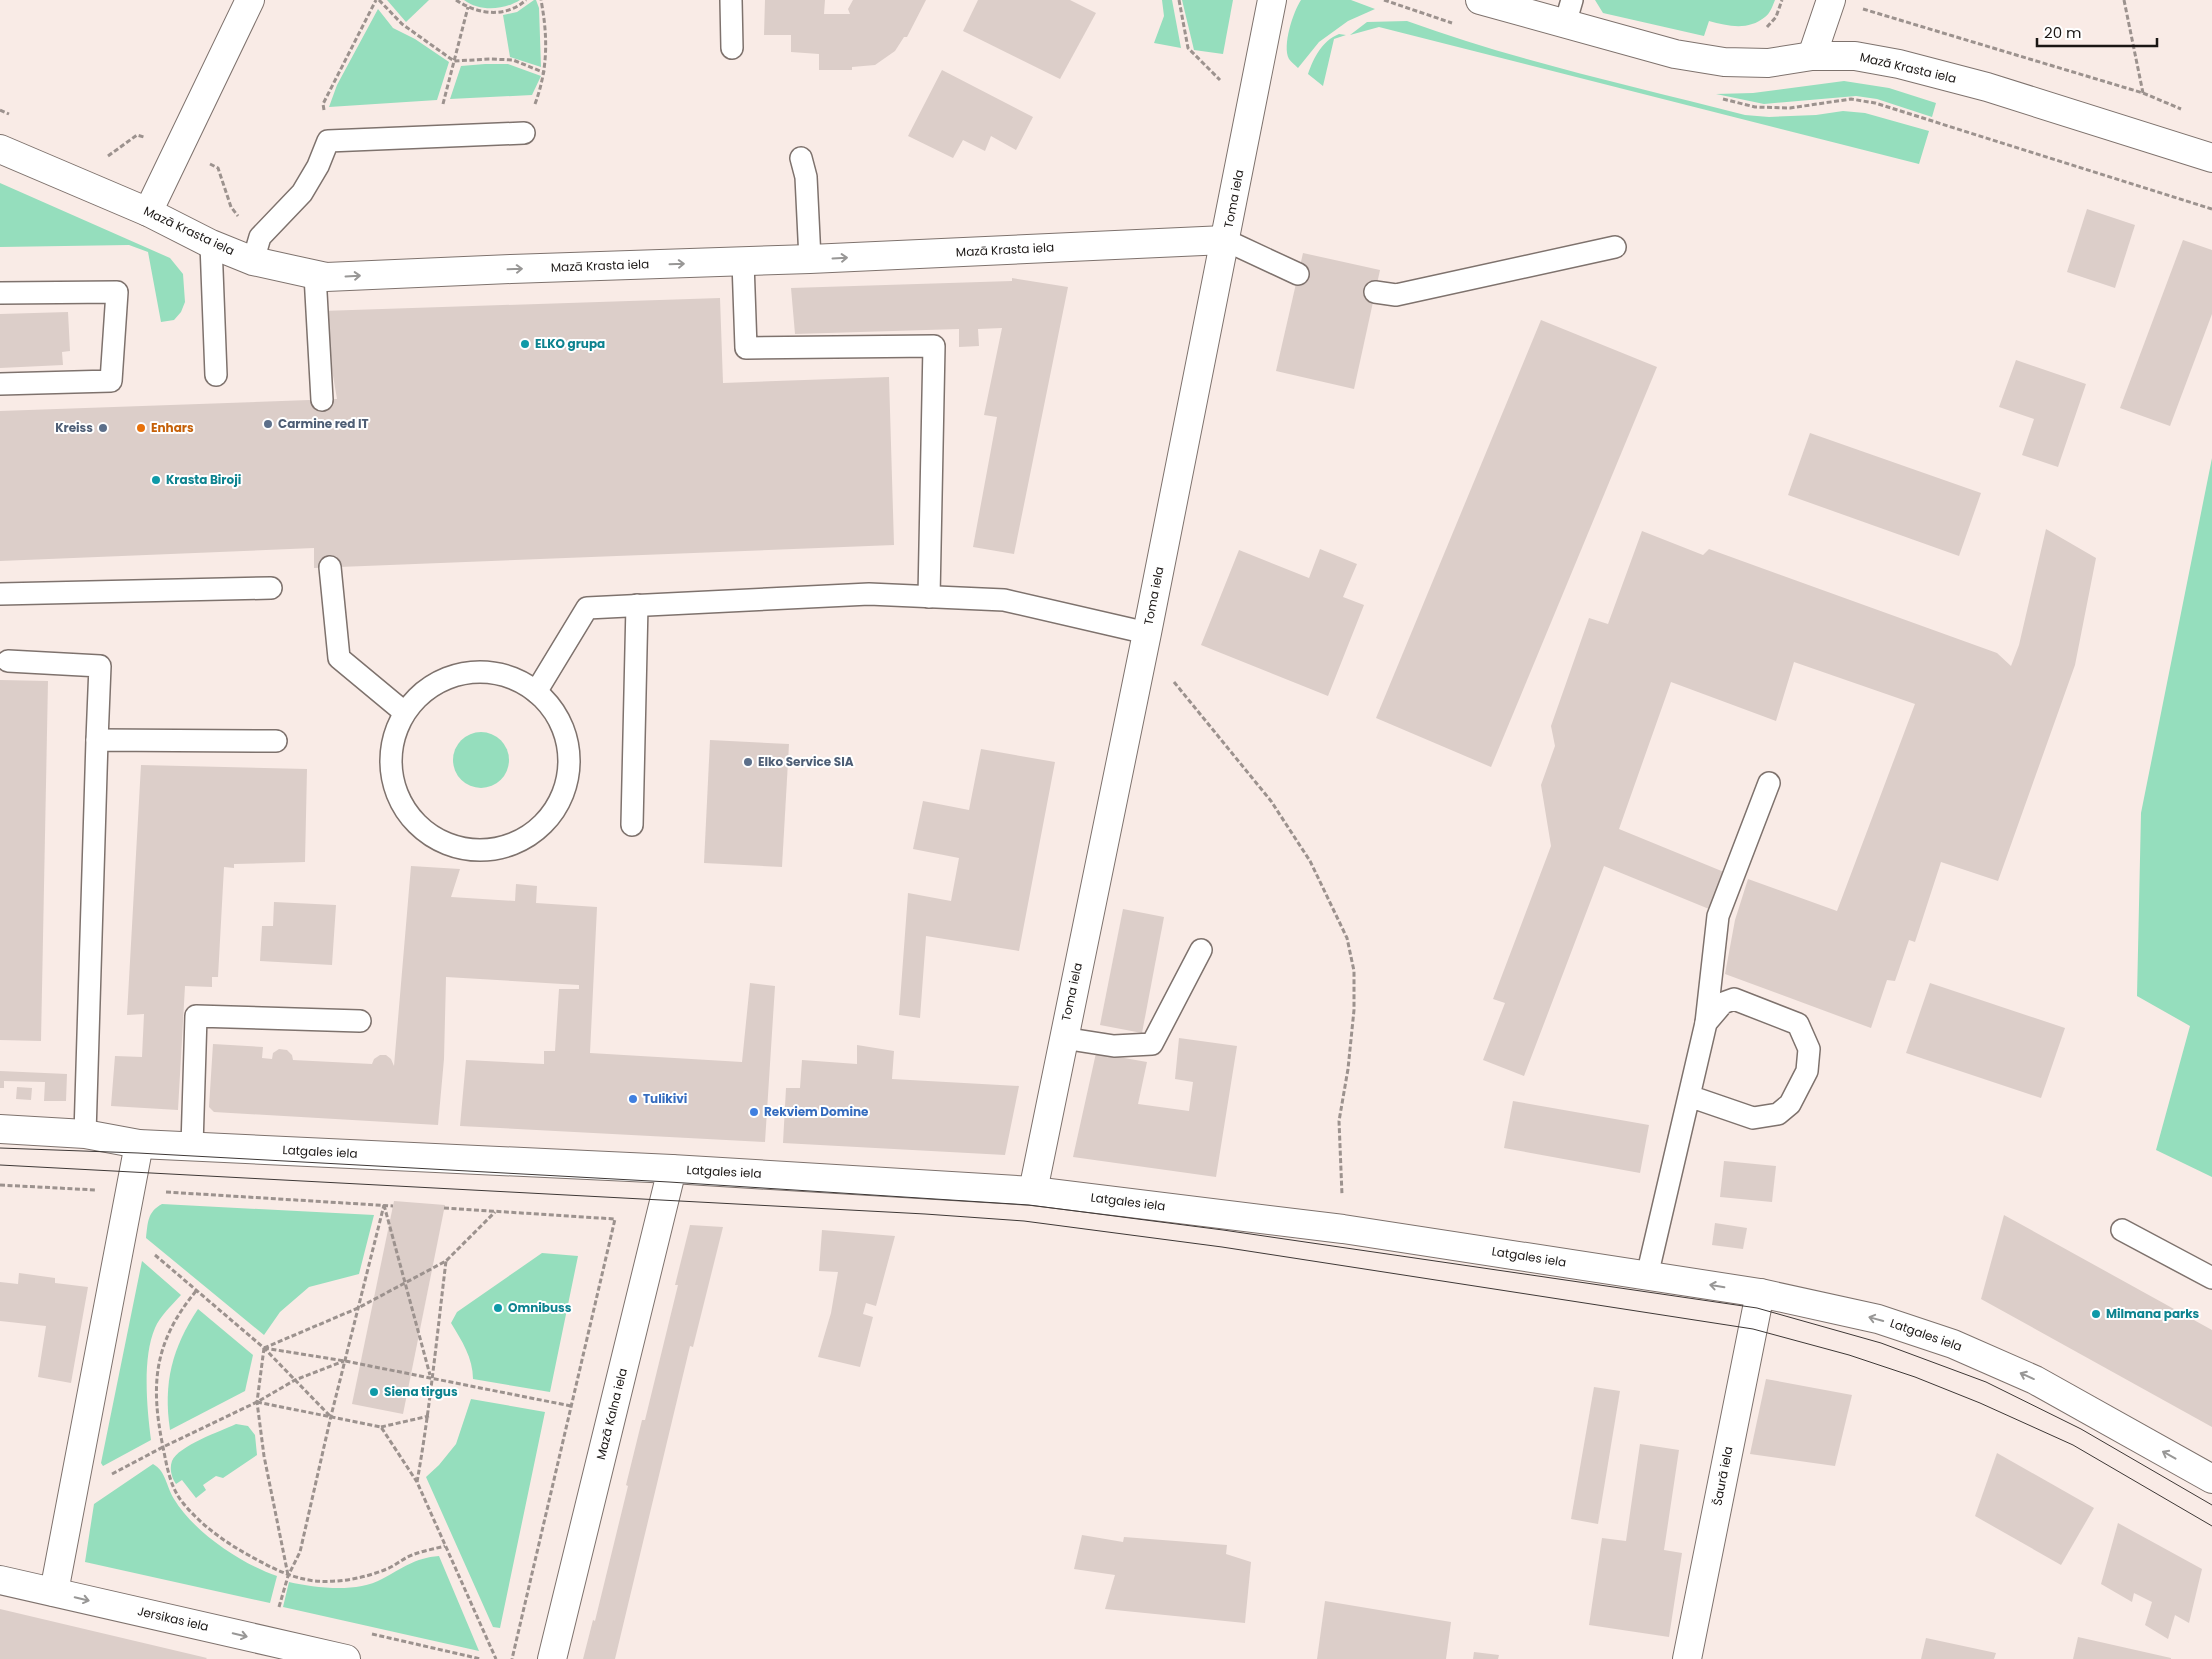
<svg xmlns="http://www.w3.org/2000/svg" width="2212" height="1659" font-family="Poppins,sans-serif">
<rect width="100%" height="100%" fill="#f9ebe6"/>
<!-- green -->
<g fill="#95debd">
<polygon points="387,0 429,0 406,22"/>
<path d="M464 0H520C504 10 480 12 464 0Z"/>
<polygon points="534,0 536,0 539,8 541,67 510,57 503,15 517,12"/>
<polygon points="1162,0 1172,0 1181,48 1154,43 1164,16"/>
<polygon points="1182,0 1233,0 1223,54 1194,50"/>
<path d="M1301 0H1351L1375 9 1348 21 1319 42 1298 68C1295 65 1291 62 1289 59 1282 46 1293 12 1301 0Z"/>
<path d="M1595 0H1775C1773 5 1770 14 1765 17 1748 31 1728 26 1709 21L1704 36 1603 13Z"/>
<polygon points="378,9 393,28 415,39 449,62 437,100 329,107 337,85"/>
<path d="M1407 21C1517 61 1632 86 1745 115L1769 117 1816 115 1843 111 1865 113 1929 131 1919 164 1379 27 1350 35 1367 22Z"/>
<path d="M1339 34 1346 35 1334 39 1323 86 1308 74C1314 57 1322 41 1339 34Z"/>
<polygon points="485,64 508,64 541,76 532,95 450,99 461,66"/>
<polygon points="1844,81 1889,88 1936,103 1932,117 1877,99 1856,96 1764,104 1716,94 1753,93"/>
<polygon points="0,183 170,258 183,274 185,302 181,312 174,320 161,322 148,252 129,245 0,247"/>
<polygon points="2212,458 2212,1177 2156,1150 2190,1026 2137,996 2141,813"/>
<circle cx="481" cy="760" r="28"/>
<path d="M162 1204 374 1215 359 1274 309 1287 280 1312 264 1335 146 1238C148 1223 147 1212 162 1204Z"/>
<path d="M542 1253 578 1256 550 1392 473 1379C473 1358 462 1341 451 1323L457 1312Z"/>
<path d="M142 1261 181 1295C172 1305 160 1316 155 1328 142 1358 147 1409 151 1440L103 1466 101 1463Z"/>
<path d="M198 1309 253 1355 245 1391 170 1430C163 1383 172 1348 198 1309Z"/>
<polygon points="471,1399 545,1412 500,1628 493,1627 426,1477 439,1465 456,1444"/>
<path d="M236 1424 248 1426 255 1435 257 1455 223 1478 216 1476 203 1485 206 1490 196 1498 182 1480 176 1484C172 1478 169 1469 172 1461 178 1446 221 1431 236 1424Z"/>
<path d="M153 1464C166 1471 166 1486 174 1499 194 1532 241 1564 277 1576L270 1603 85 1562 94 1504Z"/>
<path d="M439 1556 479 1651 283 1607 289 1582C316 1588 357 1593 382 1579 403 1568 414 1558 439 1556Z"/>
</g>
<!-- building -->
<g fill="#dccec9">
<polygon points="765,0 825,0 824,14 850,14 848,9 853,0 926,0 907,37 904,37 895,51 875,65 852,67 852,70 819,70 819,54 791,52 791,35 764,35"/>
<polygon points="978,0 1070,0 1096,13 1060,79 963,31"/>
<polygon points="942,70 1033,117 1016,150 991,136 985,151 963,140 953,158 908,136"/>
<polygon points="2087,209 2135,225 2115,288 2067,272"/>
<polygon points="2183,240 2212,250 2212,314 2170,426 2120,408"/>
<polygon points="1303,253 1380,270 1354,389 1276,371"/>
<polygon points="1012,278 1068,287 1014,554 973,547 997,417 984,415 1002,328 978,329 979,346 959,347 959,329 795,334 791,288 1012,281"/>
<polygon points="720,298 723,383 889,377 894,545 314,568 314,548 0,561 0,411 337,399 322,311"/>
<polygon points="68,312 70,351 62,352 63,365 0,368 0,314"/>
<polygon points="1541,320 1657,367 1491,767 1376,718"/>
<polygon points="2016,360 2086,384 2058,467 2022,455 2034,419 1999,407"/>
<polygon points="1810,433 1981,493 1959,556 1788,495"/>
<polygon points="2046,529 2096,558 2075,665 1998,881 1941,862 1915,942 1909,940 1895,981 1887,980 1871,1028 1725,974 1735,920 1748,879 1837,911 1915,704 1794,662 1776,721 1671,682 1619,829 1724,872 1709,909 1604,866 1524,1076 1483,1060 1505,1003 1493,999 1551,846 1541,785 1555,746 1551,726 1589,618 1608,624 1642,531 1703,555 1709,549 1997,653 2011,666 2019,645"/>
<polygon points="1320,549 1357,564 1343,597 1364,605 1328,696 1201,645 1239,550 1309,578"/>
<polygon points="0,680 48,681 41,1041 0,1040"/>
<polygon points="710,740 789,744 782,867 704,863"/>
<polygon points="981,749 1055,762 1019,951 926,936 920,1018 899,1015 908,893 951,901 959,858 913,849 923,801 969,810"/>
<polygon points="141,765 307,769 305,862 234,864 234,868 224,867 218,977 212,977 212,987 185,986 178,1110 111,1106 115,1056 142,1057 144,1014 127,1015"/>
<polygon points="411,866 460,869 451,897 515,901 516,884 537,886 536,903 597,907 590,1053 742,1062 750,983 775,986 765,1142 460,1126 466,1060 544,1064 544,1051 555,1051 559,989 579,989 579,985 446,977 444,1059 438,1125 214,1112 209,1107 213,1044 263,1047 262,1058 272,1059 273,1053 279,1049 287,1050 292,1055 293,1060 372,1064 374,1059 380,1055 386,1055 391,1059 394,1066"/>
<polygon points="274,902 336,905 332,965 260,961 262,926 273,926"/>
<polygon points="1123,909 1164,917 1142,1033 1100,1025"/>
<polygon points="1930,983 2065,1028 2041,1098 1906,1053"/>
<polygon points="1179,1038 1237,1046 1216,1177 1073,1157 1096,1053 1147,1062 1138,1104 1189,1111 1193,1082 1175,1079"/>
<polygon points="857,1045 894,1051 892,1079 1019,1086 1005,1155 783,1143 786,1088 800,1088 802,1060 857,1064"/>
<polygon points="0,1071 67,1074 66,1101 44,1101 45,1082 4,1081 4,1088 0,1088"/>
<polygon points="17,1087 32,1088 31,1100 16,1099"/>
<polygon points="1513,1101 1649,1125 1640,1173 1504,1148"/>
<polygon points="1724,1161 1776,1166 1772,1202 1720,1197"/>
<polygon points="394,1201 445,1205 403,1414 352,1404"/>
<polygon points="2004,1215 2212,1330 2212,1427 1981,1299"/>
<polygon points="1715,1223 1747,1228 1743,1249 1712,1245"/>
<polygon points="690,1225 723,1227 693,1347 690,1346 615,1659 583,1659 593,1620 595,1621 628,1486 626,1485 642,1420 645,1420 678,1285 675,1285"/>
<polygon points="822,1230 895,1236 876,1306 866,1303 863,1314 873,1317 860,1367 818,1357 831,1313 838,1272 819,1271"/>
<polygon points="19,1273 55,1278 55,1283 88,1287 71,1383 38,1377 46,1326 0,1321 0,1282 18,1284"/>
<polygon points="1766,1379 1852,1395 1835,1466 1750,1454"/>
<polygon points="1594,1387 1620,1391 1598,1524 1571,1519"/>
<polygon points="1640,1444 1679,1450 1664,1550 1682,1553 1669,1637 1589,1625 1602,1538 1626,1541"/>
<polygon points="1997,1453 2094,1508 2061,1565 1975,1516"/>
<polygon points="2118,1523 2202,1569 2189,1623 2175,1615 2168,1639 2145,1625 2152,1602 2134,1593 2132,1602 2101,1584"/>
<polygon points="1082,1535 1123,1542 1124,1537 1227,1545 1226,1554 1251,1562 1245,1623 1105,1609 1115,1575 1074,1569"/>
<polygon points="1325,1601 1451,1622 1446,1659 1317,1659"/>
<polygon points="0,1609 207,1658 206,1659 0,1659"/>
<polygon points="2078,1637 2171,1658 2171,1659 2073,1659"/>
<polygon points="1926,1638 1996,1653 1994,1659 1921,1659"/>
<polygon points="1474,1652 1499,1655 1498,1659 1473,1659"/>
</g>
<g fill="none" stroke-linecap="round" stroke-linejoin="round">
<!-- service casing -->
<g stroke="#7e726d" stroke-width="24">
<g id="service">
<polyline points="731,0 732,48"/>
<polyline points="1565,24 1572,0"/>
<polyline points="801,158 806,177 810,259"/>
<polyline points="1225,240 1298,274"/>
<polyline points="211,244 216,375"/>
<polyline points="253,261 260,237 302,193 318,166 328,141 524,133"/>
<polyline points="743,262 746,348 934,346 929,597"/>
<polyline points="315,275 322,400"/>
<polyline points="1375,292 1396,295 1615,247"/>
<polyline points="0,293 117,292 111,381 0,384"/>
<polyline points="330,567 339,658 404,712"/>
<polyline points="0,594 271,588"/>
<polyline points="8,661 100,666 97,740"/>
<circle cx="480" cy="761" r="89"/>
<polyline points="536,692 587,608 869,594 1004,600 1147,633"/>
<polyline points="632,825 637,605"/>
<polyline points="1706,1023 1718,916 1769,783"/>
<polyline points="1063,1038 1114,1046 1152,1044 1201,950"/>
<polyline points="85,1134 97,740 276,741"/>
<polyline points="192,1146 196,1016 360,1021"/>
<polyline points="2122,1230 2212,1278"/>
<polyline points="1647,1276 1706,1023 1723,1003 1734,999 1798,1024 1809,1049 1807,1071 1790,1104 1778,1114 1753,1118 1689,1096"/>
</g>
</g>
<!-- minor casing -->
<g stroke="#7e726d" stroke-width="30">
<g id="minor">
<polyline points="1480,0 1675,54 1724,62 1768,63 1812,56 1855,56 1899,64 1987,87 2212,158"/>
<polyline points="1812,56 1831,0"/>
<polyline points="0,149 148,212 211,244 253,261 326,277 511,269 810,259 1225,240"/>
<polyline points="148,212 250,0"/>
<polyline points="1033,1191 1147,633 1272,0"/>
<polyline points="54,1592 139,1144"/>
<polyline points="552,1659 672,1169"/>
<polyline points="1687,1659 1760,1293"/>
</g>
</g>
<!-- tertiary casing -->
<g stroke="#7e726d" stroke-width="30">
<g id="tertiary">
<polyline points="0,1129 85,1134 139,1144 672,1169 1033,1191 1343,1229 1760,1293 1878,1319 1953,1344 2035,1380 2212,1479"/>
<polyline points="0,1580 346,1659"/>
</g>
</g>
<!-- path -->
<g stroke="#9c928e" stroke-width="3" stroke-dasharray="5 2.5" stroke-linecap="butt">
<polyline points="379,0 402,24 454,61 491,59 513,60 545,73"/>
<path d="M456 0C478 15 506 18 526 0"/>
<polyline points="1179,0 1188,48 1220,80"/>
<polyline points="1384,0 1452,23"/>
<polyline points="2124,0 2143,93"/>
<polyline points="1863,9 2143,93 2181,109"/>
<polyline points="1767,27 1776,17 1782,0"/>
<polyline points="1723,99 1755,107 1790,108 1851,99 1875,103 2212,209"/>
<polyline points="443,104 468,7"/>
<path d="M535 104C548 69 548 37 541 0"/>
<polyline points="0,110 9,114"/>
<polyline points="324,110 323,104 376,0"/>
<polyline points="108,156 137,135 144,137"/>
<polyline points="210,164 218,168 231,207 238,216"/>
<polyline points="1174,682 1271,801 1310,861 1347,938 1354,971 1354,1010 1348,1069 1339,1121 1342,1195"/>
<polyline points="0,1185 96,1190"/>
<polyline points="166,1192 393,1206"/>
<polyline points="384,1205 430,1375"/>
<polyline points="444,1208 615,1219 512,1659"/>
<polyline points="155,1255 264,1348 330,1416"/>
<path d="M196 1291C154 1342 150 1384 163 1447 167 1467 170 1487 183 1503 202 1526 226 1543 252 1557 272 1568 291 1578 315 1581 339 1583 366 1578 389 1568 397 1564 404 1558 412 1555 422 1551 434 1549 445 1546"/>
<polyline points="264,1348 345,1361 571,1406"/>
<polyline points="264,1348 358,1308 446,1261 495,1212"/>
<polyline points="264,1348 257,1402 264,1456 288,1575"/>
<polyline points="257,1402 381,1427 417,1482 496,1659"/>
<polyline points="381,1427 429,1416"/>
<polyline points="112,1474 163,1447 257,1402 295,1380 344,1361"/>
<path d="M417 1482C430 1409 437 1335 446 1261"/>
<polyline points="279,1607 288,1576 300,1552 331,1416 384,1205"/>
<polyline points="372,1634 481,1659"/>
</g>
<!-- service -->
<use href="#service" stroke="#fff" stroke-width="21"/>
<!-- minor -->
<use href="#minor" stroke="#fff" stroke-width="28"/>
<!-- tertiary -->
<use href="#tertiary" stroke="#fff" stroke-width="28"/>
<!-- tram -->
<g stroke="#3e3836" stroke-width="1">
<polyline points="0,1148 138,1153 669,1182 1029,1205 1223,1230 1757,1308 1881,1343 1986,1382 2081,1429 2212,1505"/>
<polyline points="0,1165 925,1214 1024,1221 1222,1247 1753,1329 1849,1355 1915,1377 1980,1403 2073,1445 2212,1526"/>
</g>
</g>
<!-- one-way arrows -->
<defs><path id="oneway-shaft" d="M-6 0H5M1.5-3L5.5 0L1.5 3" fill="none" stroke-width="1.6" stroke-linecap="round" stroke-linejoin="round" transform="scale(1.25)"/></defs>
<g stroke="#989796">
<use href="#oneway-shaft" transform="translate(840 258) rotate(-3)"/>
<use href="#oneway-shaft" transform="translate(677 264) rotate(-2)"/>
<use href="#oneway-shaft" transform="translate(515 269) rotate(-2)"/>
<use href="#oneway-shaft" transform="translate(353 276) rotate(-3)"/>
<use href="#oneway-shaft" transform="translate(1717 1286) rotate(-171)"/>
<use href="#oneway-shaft" transform="translate(1876 1319) rotate(-165)"/>
<use href="#oneway-shaft" transform="translate(2027 1376) rotate(-156)"/>
<use href="#oneway-shaft" transform="translate(2169 1455) rotate(-151)"/>
<use href="#oneway-shaft" transform="translate(82 1599) rotate(13)"/>
<use href="#oneway-shaft" transform="translate(240 1635) rotate(13)"/>
</g>
<!-- markers -->
<g fill="#0f9aa8" stroke="#fff" stroke-width="2">
<circle cx="525" cy="344" r="5"/>
<circle cx="156" cy="480" r="5"/>
<circle cx="498" cy="1308" r="5"/>
<circle cx="2096" cy="1314" r="5"/>
<circle cx="374" cy="1392" r="5"/>
</g>
<g fill="#5c6f8a" stroke="#fff" stroke-width="2">
<circle cx="268" cy="424" r="5"/>
<circle cx="103" cy="428" r="5"/>
<circle cx="748" cy="762" r="5"/>
</g>
<circle fill="#e8710a" stroke="#fff" stroke-width="2" cx="141" cy="428" r="5"/>
<g fill="#3f7fe0" stroke="#fff" stroke-width="2">
<circle cx="633" cy="1099" r="5"/>
<circle cx="754" cy="1112" r="5"/>
</g>
<g text-anchor="middle" stroke-width="4" stroke-linejoin="round" paint-order="stroke">
<!-- street labels -->
<g font-size="12" fill="#1b1715" stroke="#fff">
<text transform="translate(1908 68) rotate(13)" y="4">Mazā Krasta iela</text>
<text transform="translate(1234 199) rotate(-79)" y="4">Toma iela</text>
<text transform="translate(189 231) rotate(25)" y="4">Mazā Krasta iela</text>
<text transform="translate(1005 250) rotate(-3)" y="4">Mazā Krasta iela</text>
<text transform="translate(600 266) rotate(-2)" y="4">Mazā Krasta iela</text>
<text transform="translate(1154 596) rotate(-79)" y="4">Toma iela</text>
<text transform="translate(1072 992) rotate(-78)" y="4">Toma iela</text>
<text transform="translate(320 1152) rotate(3)" y="4">Latgales iela</text>
<text transform="translate(724 1172) rotate(3)" y="4">Latgales iela</text>
<text transform="translate(1128 1202) rotate(7)" y="4">Latgales iela</text>
<text transform="translate(1529 1257) rotate(9)" y="4">Latgales iela</text>
<text transform="translate(1926 1335) rotate(19)" y="4">Latgales iela</text>
<text transform="translate(612 1414) rotate(-76)" y="4">Mazā Kalna iela</text>
<text transform="translate(1723 1476) rotate(-79)" y="4">Šaurā iela</text>
<text transform="translate(173 1619) rotate(13)" y="4">Jersikas iela</text>
</g>
<!-- culture labels -->
<g font-size="12" font-weight="bold" fill="#0d838f" stroke="#fff" text-anchor="start">
<text x="535" y="348">ELKO grupa</text>
<text x="166" y="484">Krasta Biroji</text>
<text x="508" y="1312">Omnibuss</text>
<text x="2106" y="1318">Milmana parks</text>
<text x="384" y="1396">Siena tirgus</text>
</g>
<!-- service labels -->
<g font-size="12" font-weight="bold" fill="#4e5e75" stroke="#fff" text-anchor="start">
<text x="278" y="428">Carmine red IT</text>
<text x="93" y="432" text-anchor="end">Kreiss</text>
<text x="758" y="766">Elko Service SIA</text>
</g>
<!-- food labels -->
<g font-size="12" font-weight="bold" fill="#c56008" stroke="#fff" text-anchor="start">
<text x="151" y="432">Enhars</text>
</g>
<!-- shop labels -->
<g font-size="12" font-weight="bold" fill="#366cbe" stroke="#fff" text-anchor="start">
<text x="643" y="1103">Tulikivi</text>
<text x="764" y="1116">Rekviem Domine</text>
</g>
</g>
<!-- scale -->
<path d="M2037 38v8h120v-8" fill="none" stroke="#1b1715" stroke-width="2.5"/>
<text x="2044" y="38" font-size="15" fill="#1b1715" stroke="#ffffff" stroke-width="4" paint-order="stroke">20 m</text>
</svg>
